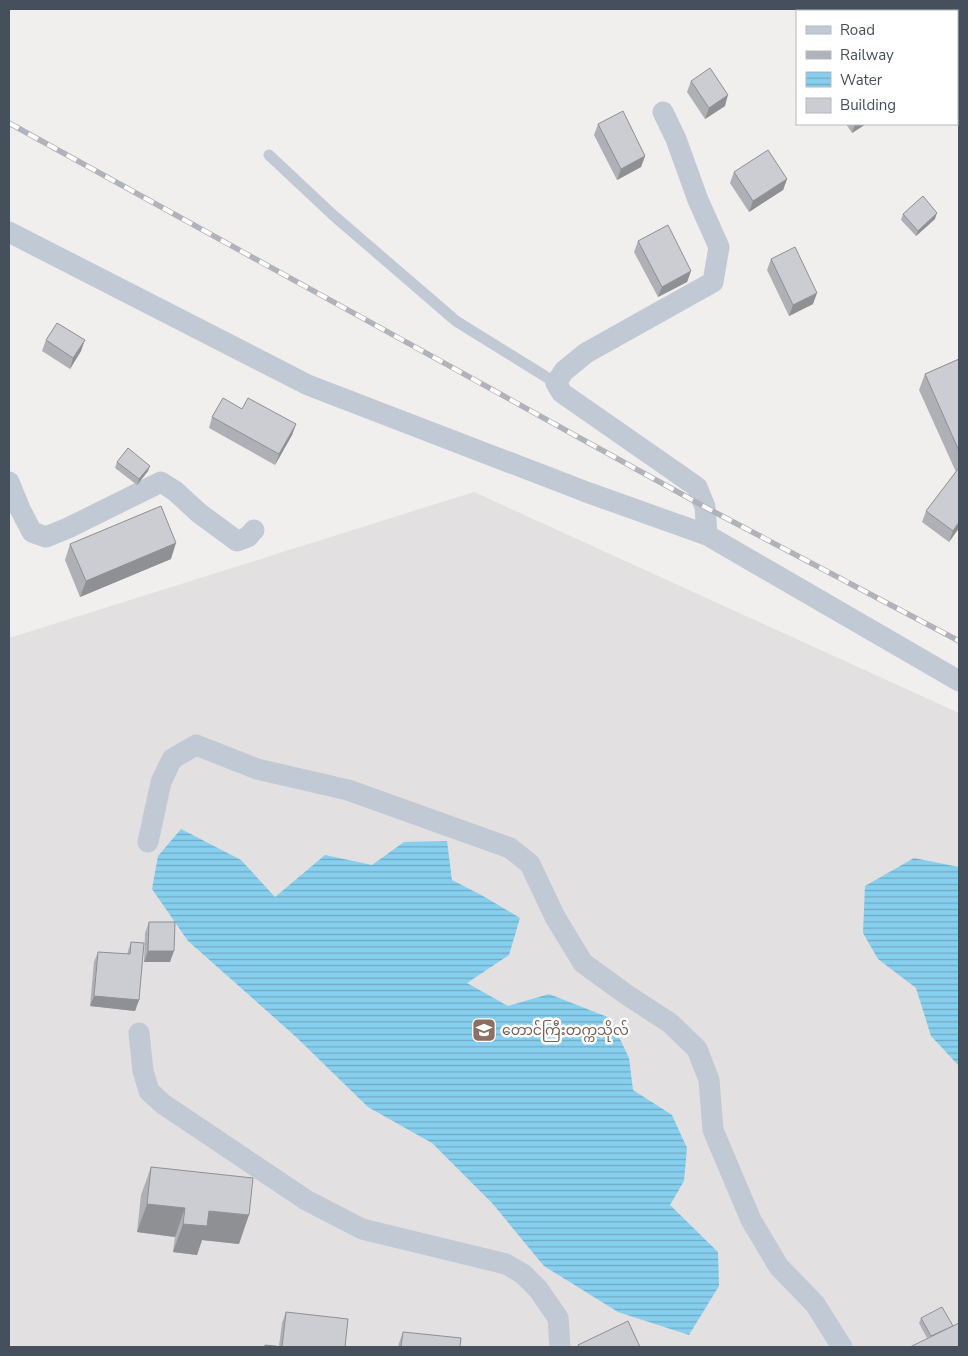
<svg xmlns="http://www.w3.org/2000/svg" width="968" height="1356" font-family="'Nunito Sans','Noto Sans Myanmar',sans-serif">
<defs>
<pattern id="water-rules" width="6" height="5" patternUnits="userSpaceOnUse" patternTransform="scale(1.25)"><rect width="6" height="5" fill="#87cfee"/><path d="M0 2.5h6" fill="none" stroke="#70aac4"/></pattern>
</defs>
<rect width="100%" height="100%" fill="#f1eeee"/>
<!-- education -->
<polygon fill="#e2e0e0" points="474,492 959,713 959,1347 9,1347 9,638"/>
<!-- water -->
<g fill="url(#water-rules)">
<polygon points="181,829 241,860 275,897 325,855 372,865 404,842 447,841 452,880 483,896 520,918 509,955 467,983 508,1006 549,994 610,1018 629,1058 633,1090 672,1115 687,1148 684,1181 670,1205 718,1252 719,1286 689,1335 618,1312 544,1266 492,1203 432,1143 368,1107 295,1036 188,941 152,889 158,856"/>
<polygon points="914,858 959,867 959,1066 931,1036 916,988 878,959 863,933 865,886"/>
</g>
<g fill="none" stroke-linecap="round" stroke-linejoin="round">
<!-- service -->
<polyline stroke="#c1c9d4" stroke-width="11" points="269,155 333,215 456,321 556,383"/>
<!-- minor -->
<g stroke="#c1c9d4" stroke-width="21">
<polyline points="663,112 676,139 698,200 719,247 713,282 586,353 564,371 556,383 562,393 697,487 705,507 707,535"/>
<polyline points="9,232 308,385 589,493 707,535 959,681"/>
<polyline points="9,482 20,509 32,532 46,537 68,528 161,482 175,491 199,513 237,541 248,537 254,530"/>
<polyline points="148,842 161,782 172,759 196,745 257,769 348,790 510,848 530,864 555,917 583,963 627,995 670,1023 697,1049 709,1080 713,1130 751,1220 779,1267 815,1304 842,1347"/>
<polyline points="139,1033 143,1071 149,1091 163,1104 306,1200 362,1229 506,1264 523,1274 538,1289 558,1318 560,1347"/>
</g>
<!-- rail casing -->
<g stroke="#b0b3b9" stroke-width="5.5">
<polyline id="rail" points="9,123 705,507 959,641"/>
</g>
<!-- rail -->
<use href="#rail" stroke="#fff" stroke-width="4" stroke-dasharray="11" stroke-linecap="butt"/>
</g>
<!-- wall -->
<g fill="#afb0b5">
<polygon points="691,81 725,106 705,119 687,92"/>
<polygon points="598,124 645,156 641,167 617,180 594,135"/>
<polygon points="846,124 866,124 852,133"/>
<polygon points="734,172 787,179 783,190 749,212 730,183"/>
<polygon points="903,214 935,219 916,236 901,220"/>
<polygon points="638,241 691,271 687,282 658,297 634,252"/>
<polygon points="771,259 813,304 789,316 767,270"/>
<polygon points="46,340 81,351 70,369 42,351"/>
<polygon points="959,359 959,528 949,542 922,522 926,511 956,472 919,390 925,374"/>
<polygon points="242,409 296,424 292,435 275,465 209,428 212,417"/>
<polygon points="117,462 148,471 137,485 115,468"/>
<polygon points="70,544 171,559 80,597 65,560"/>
<polygon points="149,922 170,962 144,962 145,933"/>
<polygon points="131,942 139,1000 135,1011 90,1006 94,962 98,952 127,954"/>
<polygon points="151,1167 239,1244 202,1240 197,1255 173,1252 175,1237 137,1232 141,1195"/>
<polygon points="286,1312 345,1347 264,1347 265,1345 279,1346 282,1323"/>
<polygon points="921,1318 953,1326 927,1338 919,1323"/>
<polygon points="403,1332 460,1347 398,1347 399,1343"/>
</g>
<!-- shaded-wall -->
<g fill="#8e9094">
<polygon points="728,95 725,106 705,119 709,108"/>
<polygon points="855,124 866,124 852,133"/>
<polygon points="645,156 641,167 617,180 621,169"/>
<polygon points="787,179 783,190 749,212 753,201"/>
<polygon points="937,213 935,219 916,236 918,231"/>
<polygon points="691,271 687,282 658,297 662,287"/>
<polygon points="817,293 813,304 789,316 793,305"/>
<polygon points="85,340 81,351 70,369 73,358"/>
<polygon points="296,424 292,435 275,465 279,454"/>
<polygon points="150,466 148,471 137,485 139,479"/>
<polygon points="959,522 959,528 949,542 953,531"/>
<polygon points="176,543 171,559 80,597 86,581"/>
<polygon points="148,951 174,951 170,962 144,962"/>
<polygon points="94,996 139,1000 135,1011 90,1006"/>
<polygon points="147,1204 185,1208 175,1237 137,1232"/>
<polygon points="209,1211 249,1215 239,1244 202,1240 197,1255 173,1252 183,1224"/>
</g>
<!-- building -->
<g fill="#cbcdd3" stroke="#8e9094">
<polygon points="710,68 728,95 709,108 691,81"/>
<polygon points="623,111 645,156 621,169 598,124"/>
<polygon points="768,150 787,179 753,201 734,172"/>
<polygon points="923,196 937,213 918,231 903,214"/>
<polygon points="668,225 691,271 662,287 638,241"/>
<polygon points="795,247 817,293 793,305 771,259"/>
<polygon points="57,323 85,340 73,358 46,340"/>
<polygon points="959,359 959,451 925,374"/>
<polygon points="223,398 242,409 248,398 296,424 279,454 212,417"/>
<polygon points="128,448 150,466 139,479 117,462"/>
<polygon points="958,469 959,469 959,522 953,531 926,511"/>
<polygon points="161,506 176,543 86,581 70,544"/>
<polygon points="149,922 175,922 174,951 148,951"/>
<polygon points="131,942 144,943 139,1000 94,996 98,952 130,954"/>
<polygon points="151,1167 253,1178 249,1215 209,1211 207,1226 183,1224 185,1208 147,1204"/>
<polygon points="942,1307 953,1326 931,1336 921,1318"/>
<polygon points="286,1312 348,1319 345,1347 265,1347 265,1345 282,1347"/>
<polygon points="628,1321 640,1347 579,1347 578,1345"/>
<polygon points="959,1323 959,1347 910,1347"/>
<polygon points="403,1332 461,1338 460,1347 401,1347"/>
</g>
<!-- icons -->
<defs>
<g id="university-square" transform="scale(1.25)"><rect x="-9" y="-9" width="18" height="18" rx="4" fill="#8d6e63" stroke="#fff"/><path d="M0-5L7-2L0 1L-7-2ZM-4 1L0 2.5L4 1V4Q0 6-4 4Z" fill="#fff"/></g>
</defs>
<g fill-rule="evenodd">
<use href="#university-square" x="484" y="1030"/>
</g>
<g text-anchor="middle" stroke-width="5" stroke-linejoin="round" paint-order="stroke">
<!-- education labels -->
<g font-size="14" fill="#785e54" stroke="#fff" text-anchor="start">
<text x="502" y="1035">တောင်ကြီးတက္ကသိုလ်</text>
</g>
</g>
<!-- border -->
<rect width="968" height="1356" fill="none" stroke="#46505c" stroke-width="20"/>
<!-- legend -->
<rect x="796" y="10" width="162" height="115" fill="#ffffff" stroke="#b5b9be"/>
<rect x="806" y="26" width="25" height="8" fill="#c1c9d4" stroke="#b5b9be"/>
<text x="840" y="35" font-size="15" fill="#46505c">Road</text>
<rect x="806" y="51" width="25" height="8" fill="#b0b3b9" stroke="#b5b9be"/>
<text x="840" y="60" font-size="15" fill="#46505c">Railway</text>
<rect x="806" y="72" width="25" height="15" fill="url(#water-rules)" stroke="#b5b9be"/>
<text x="840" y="85" font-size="15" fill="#46505c">Water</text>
<rect x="806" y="98" width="25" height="15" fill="#cbcdd3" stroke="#b5b9be"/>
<text x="840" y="110" font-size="15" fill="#46505c">Building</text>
</svg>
